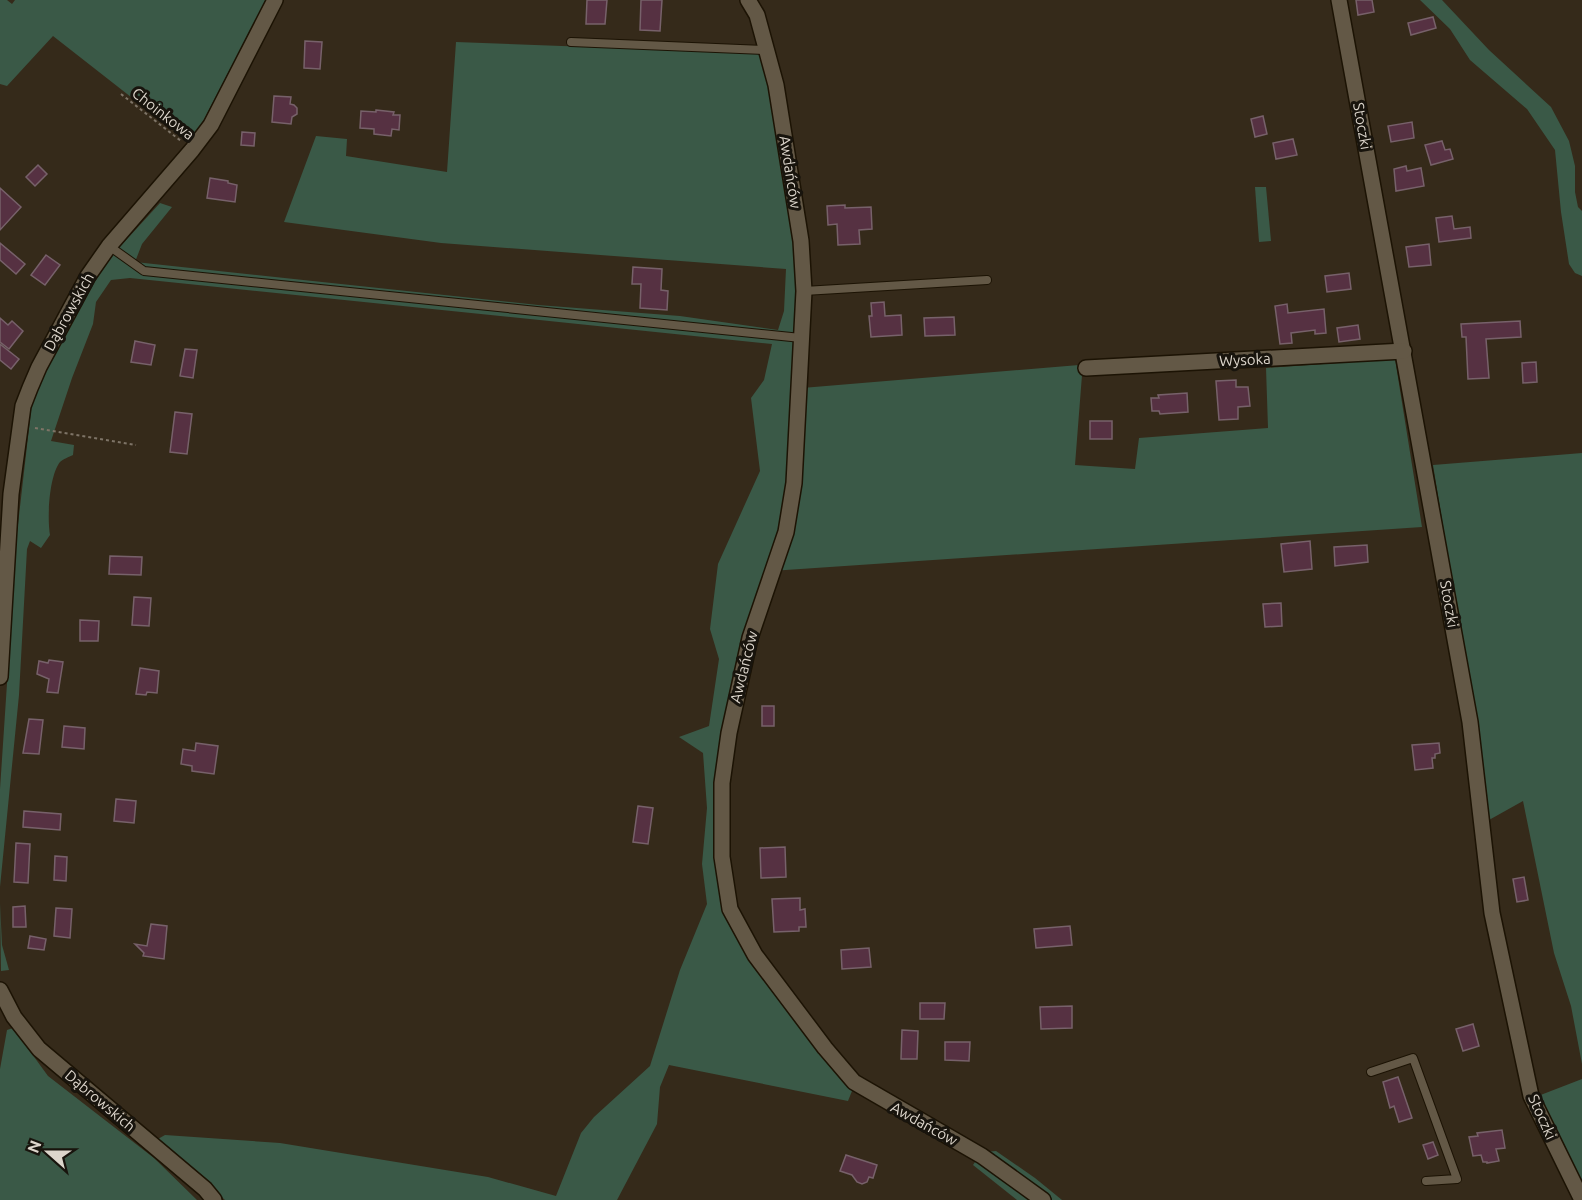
<svg xmlns="http://www.w3.org/2000/svg" width="1582" height="1200" font-family="Ubuntu,sans-serif">
<rect width="100%" height="100%" fill="#352a1a"/>
<!-- green -->
<g fill="#3a5947">
<polygon points="0,0 7,0 12,4 15,0 266,0 191,144 53,36 7,86 0,84"/>
<polygon points="1420,0 1442,0 1489,50 1551,107 1569,141 1575,166 1575,192 1578,207 1582,211 1582,276 1575,273 1569,264 1561,212 1555,150 1527,109 1470,60 1450,29"/>
<path d="M456 42 774 54 784 82 790 124 802 388 1079 365 1082 375 1075 465 1135 469 1139 438 1268 428 1266 368 1395 359 1422 527 771 571 743 653 718 875 723 914 751 964 822 1054 854 1086 848 1101 669 1065 660 1087 657 1124 617 1200H225L158 1139 165 1135 280 1143 488 1177 556 1196 581 1133 594 1117 650 1066 680 970 707 904 702 864 707 808 703 753 679 737 709 726 719 659 710 629 718 564 760 471 751 398 764 380 772 344 130 278 111 280 96 302 93 324 72 378 51 441 74 445 73 455C69 457 63 459 60 462 49 476 47 518 50 535L41 548 30 541 27 549 19 695 0 887V789L17 533 32 402 70 318 105 263 160 203 172 207 142 244 135 262 538 305 680 316 778 330 784 311 786 269 441 243 284 222 316 136 347 139 346 156 447 172Z"/>
<polygon points="1255,187 1266,187 1271,241 1259,242"/>
<polygon points="1582,453 1582,1064 1571,1006 1554,953 1523,801 1489,820 1483,769 1433,465"/>
<polygon points="0,903 2,945 9,970 1,971"/>
<polygon points="13,1028 48,1076 154,1158 197,1200 0,1200 0,1069 7,1030"/>
<polygon points="1582,1079 1582,1188 1538,1096"/>
<polygon points="996,1151 1035,1178 1062,1200 1051,1200 985,1152"/>
<polygon points="977,1159 1035,1200 1017,1200 973,1165"/>
</g>
<!-- building -->
<g fill="#563142" stroke="#77616a" stroke-width="1.5">
<polygon points="587,0 607,0 605,24 586,24"/>
<polygon points="641,0 662,0 660,31 640,30"/>
<polygon points="1356,0 1372,0 1374,12 1358,15"/>
<polygon points="1433,17 1436,28 1411,35 1408,23"/>
<polygon points="305,41 322,42 320,69 304,68"/>
<polygon points="274,96 291,97 290,104 294,105 297,108 297,114 292,117 291,124 272,122"/>
<polygon points="376,110 394,112 393,115 400,115 399,130 392,129 391,136 374,134 374,129 360,128 361,111 376,112"/>
<polygon points="1263,116 1267,134 1255,137 1251,119"/>
<polygon points="1412,122 1414,138 1391,142 1388,126"/>
<polygon points="242,132 255,133 254,146 241,145"/>
<polygon points="1293,139 1297,155 1276,159 1273,143"/>
<polygon points="1442,141 1445,150 1450,149 1453,159 1431,165 1425,145"/>
<polygon points="38,165 47,174 35,186 26,177"/>
<polygon points="1406,166 1407,171 1421,168 1424,186 1396,191 1394,169"/>
<polygon points="210,178 228,181 228,183 237,185 235,202 207,198"/>
<polygon points="0,188 21,207 0,230"/>
<polygon points="845,205 845,208 871,207 872,229 859,230 860,244 838,245 837,224 828,225 827,206"/>
<polygon points="1452,216 1454,229 1470,227 1471,238 1439,242 1436,218"/>
<polygon points="0,243 25,264 16,274 0,260"/>
<polygon points="1429,244 1431,265 1409,267 1406,247"/>
<polygon points="46,255 60,265 45,285 31,275"/>
<polygon points="633,267 662,269 661,290 668,291 667,310 640,308 641,284 632,284"/>
<polygon points="1349,273 1351,289 1327,292 1325,276"/>
<polygon points="884,302 885,316 901,315 902,335 871,337 869,316 872,316 871,303"/>
<polygon points="1287,304 1288,313 1324,309 1326,333 1315,334 1315,330 1291,333 1292,343 1280,344 1275,306"/>
<polygon points="954,317 955,335 925,336 924,318"/>
<polygon points="0,318 8,325 12,321 23,331 9,349 0,342"/>
<polygon points="1520,321 1521,337 1486,339 1489,378 1468,379 1466,337 1462,337 1461,324"/>
<polygon points="1358,325 1360,339 1339,342 1337,328"/>
<polygon points="135,341 155,345 151,365 131,362"/>
<polygon points="0,344 19,359 11,369 0,360"/>
<polygon points="185,349 197,350 193,378 180,376"/>
<polygon points="1536,362 1537,382 1523,383 1522,363"/>
<polygon points="1236,380 1236,387 1248,387 1250,406 1238,407 1238,419 1219,420 1216,381"/>
<polygon points="1187,393 1188,412 1160,414 1159,411 1152,411 1151,398 1159,398 1158,395"/>
<polygon points="175,412 192,414 187,454 170,452"/>
<rect x="1090" y="421" width="22" height="18"/>
<polygon points="1310,541 1312,569 1284,572 1281,544"/>
<polygon points="1367,545 1368,562 1335,566 1334,547"/>
<polygon points="110,556 142,557 141,575 109,574"/>
<polygon points="134,597 151,598 149,626 132,625"/>
<polygon points="1281,603 1282,626 1265,627 1263,604"/>
<polygon points="80,620 99,621 98,641 80,641"/>
<polygon points="49,660 63,662 58,693 47,692 49,679 37,674 39,661 48,663"/>
<polygon points="140,668 159,671 157,693 147,692 146,695 136,694"/>
<rect x="762" y="706" width="12" height="20"/>
<polygon points="29,719 43,720 39,754 23,753"/>
<polygon points="64,726 85,728 84,749 62,747"/>
<polygon points="196,743 218,746 214,774 192,771 192,766 181,764 183,749 195,751"/>
<polygon points="1439,743 1440,753 1435,754 1435,758 1432,758 1433,768 1415,770 1412,745"/>
<polygon points="116,799 136,801 134,823 114,821"/>
<polygon points="638,806 653,808 648,844 633,842"/>
<polygon points="24,811 61,814 60,830 23,827"/>
<polygon points="16,843 30,844 28,883 14,882"/>
<polygon points="785,847 786,877 761,878 760,848"/>
<polygon points="55,856 67,857 66,881 54,880"/>
<polygon points="1524,877 1528,900 1517,902 1513,879"/>
<polygon points="800,898 800,910 805,909 806,927 799,927 799,931 774,932 772,899"/>
<polygon points="25,906 26,927 13,927 13,907"/>
<polygon points="56,908 72,909 70,938 54,936"/>
<polygon points="151,924 167,926 164,959 143,956 144,953 135,944 147,946"/>
<polygon points="1070,926 1072,945 1036,948 1034,929"/>
<polygon points="30,936 46,939 44,950 28,948"/>
<polygon points="869,948 871,967 842,969 841,950"/>
<polygon points="920,1003 945,1003 944,1019 920,1019"/>
<polygon points="1072,1006 1072,1028 1041,1029 1040,1007"/>
<polygon points="1473,1024 1479,1046 1463,1051 1456,1029"/>
<polygon points="902,1030 918,1031 917,1059 901,1059"/>
<polygon points="945,1042 970,1042 969,1061 945,1060"/>
<polygon points="1398,1077 1412,1118 1399,1122 1394,1106 1390,1108 1383,1082"/>
<polygon points="1502,1130 1505,1148 1496,1149 1499,1161 1487,1163 1487,1162 1483,1162 1481,1155 1473,1156 1469,1137 1478,1136 1477,1133"/>
<polygon points="1433,1142 1438,1155 1428,1159 1423,1145"/>
<polygon points="846,1155 877,1165 873,1178 869,1177 867,1182 862,1184 857,1182 852,1175 840,1171"/>
</g>
<g fill="none" stroke-linecap="round" stroke-linejoin="round">
<!-- service casing -->
<g stroke="#1c1304" stroke-width="10">
<g id="service">
<polyline points="571,42 766,50"/>
<polyline points="109,246 144,271 801,338"/>
<polyline points="804,291 987,280"/>
<polyline points="1371,1072 1413,1058 1457,1179 1426,1181"/>
</g>
</g>
<!-- minor casing -->
<g stroke="#1c1304" stroke-width="18">
<g id="minor">
<polyline points="748,0 757,15 776,85 801,241 804,291 794,483 786,532 750,638 729,733 722,783 722,857 730,909 755,955 825,1048 854,1082 982,1156 1043,1200"/>
<polyline points="1339,0 1470,722 1492,913 1531,1096 1582,1200"/>
<polyline points="1086,368 1404,351"/>
<polyline points="0,677 11,494 23,406 30,388 39,367 88,276 109,246 192,150 211,125 275,0"/>
<polyline points="0,990 14,1017 39,1049 205,1189 214,1200"/>
</g>
</g>
<!-- path -->
<g stroke="#7e7467" stroke-width="2" stroke-dasharray="3 3" stroke-linecap="butt">
<polyline points="121,94 181,141"/>
<polyline points="35,428 136,445"/>
</g>
<!-- service -->
<use href="#service" stroke="#635846" stroke-width="8"/>
<!-- minor -->
<use href="#minor" stroke="#635846" stroke-width="15"/>
</g>
<g text-anchor="middle" stroke-width="6" stroke-linejoin="round" paint-order="stroke">
<!-- street labels -->
<g font-size="15" fill="#ddd6cc" stroke="#18140d">
<text transform="translate(163 114) rotate(38)" y="5">Choinkowa</text>
<text transform="translate(1362 126) rotate(80)" y="5">Stoczki</text>
<text transform="translate(790 172) rotate(81)" y="5">Awdańców</text>
<text transform="translate(69 312) rotate(-61)" y="5">Dąbrowskich</text>
<text transform="translate(1245 360) rotate(-3)" y="5">Wysoka</text>
<text transform="translate(1449 604) rotate(80)" y="5">Stoczki</text>
<text transform="translate(744 667) rotate(-76)" y="5">Awdańców</text>
<text transform="translate(100 1101) rotate(40)" y="5">Dąbrowskich</text>
<text transform="translate(1542 1117) rotate(66)" y="5">Stoczki</text>
<text transform="translate(924 1124) rotate(29)" y="5">Awdańców</text>
</g>
</g>
<!-- north arrow -->
<g transform="translate(48 1152) rotate(291)" stroke="#18140d" stroke-width="4.5" paint-order="stroke">
<path d="M0-4.5L10 22L0 15L-10 22Z" fill="#ddd6cc"/>
<text y="-9" font-size="16" font-weight="bold" text-anchor="middle" fill="#ddd6cc">N</text>
</g>
</svg>
